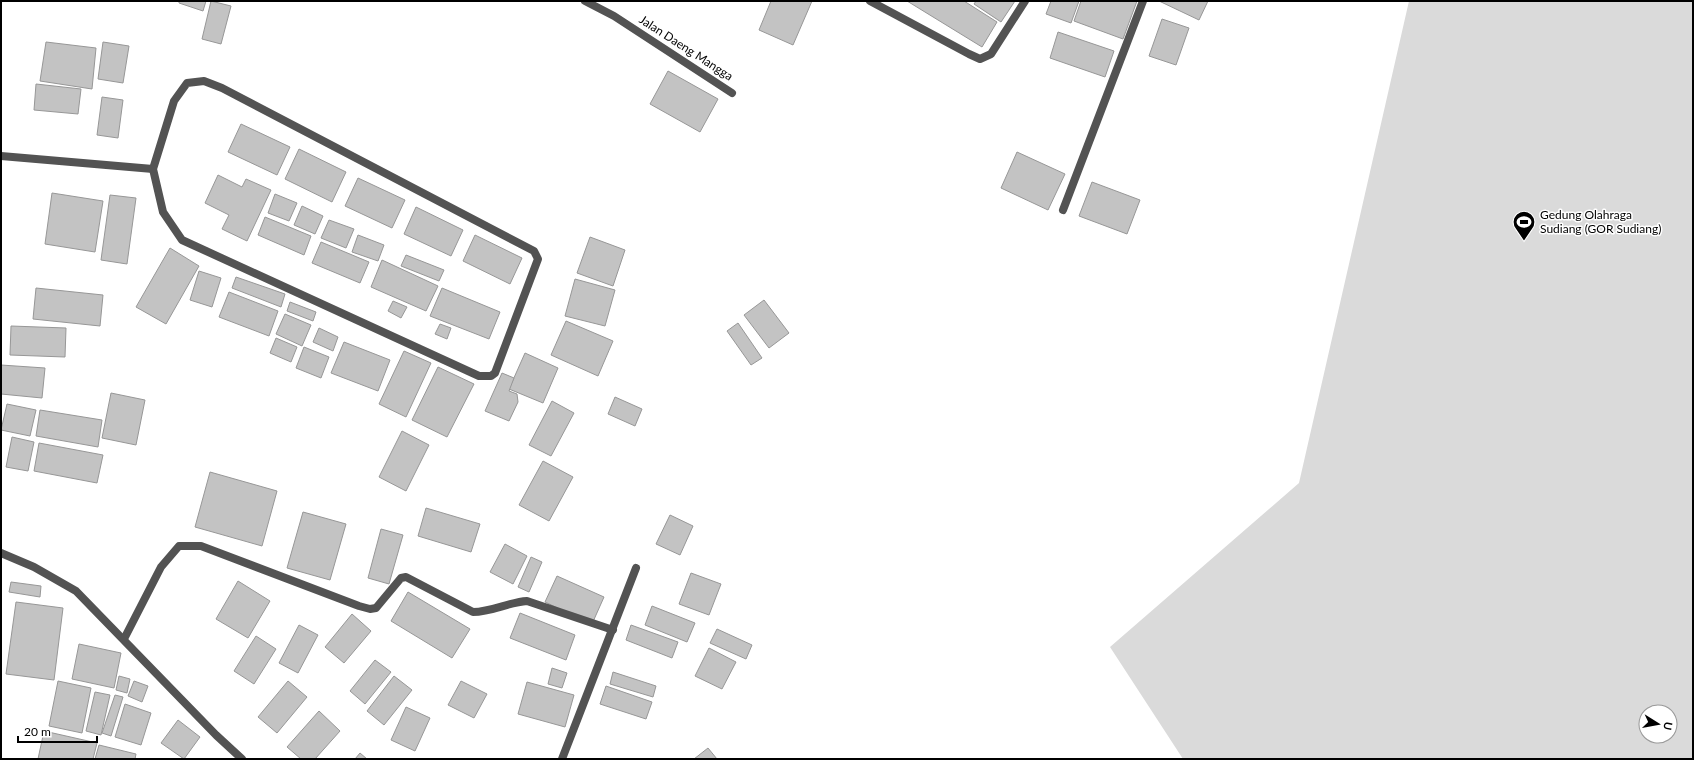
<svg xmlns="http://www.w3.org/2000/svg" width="1694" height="760" font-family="Lato,sans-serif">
<rect width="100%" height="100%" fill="#fff"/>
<!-- green -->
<path fill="#dadada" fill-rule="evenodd" d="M1409 1H1693V759H1183L1110 647 1299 483ZM1646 712H1670V736H1646Z"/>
<!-- building -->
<g fill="#c3c3c3" stroke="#979797">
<polygon points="179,1 206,1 203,11 179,3"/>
<polygon points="211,1 231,6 221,44 202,39"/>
<polygon points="771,1 812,1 793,45 759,30"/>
<polygon points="907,1 964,1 997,22 982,47"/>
<polygon points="976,1 1015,1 1001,22 974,4"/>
<polygon points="1051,1 1079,1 1071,23 1046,14"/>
<polygon points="1081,1 1137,1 1123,39 1074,21"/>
<polygon points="1159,1 1208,1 1199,20"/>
<polygon points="1162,19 1189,28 1176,65 1149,56"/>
<polygon points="1058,32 1114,51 1105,77 1050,58"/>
<polygon points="46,42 96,48 92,89 40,81"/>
<polygon points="103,42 129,46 123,83 98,79"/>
<polygon points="668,71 718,99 700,132 650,104"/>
<polygon points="36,84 81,89 78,114 34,110"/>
<polygon points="102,97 123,100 118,138 97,135"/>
<polygon points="241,124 290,147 277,175 228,152"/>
<polygon points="299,149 346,172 332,202 285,179"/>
<polygon points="1017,152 1065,174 1048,210 1001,188"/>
<polygon points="218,175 242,187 246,179 271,190 247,241 222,229 229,215 205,203"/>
<polygon points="358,178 405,200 392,228 345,206"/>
<polygon points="1092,182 1140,200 1127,234 1079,216"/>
<polygon points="52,193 103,201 95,252 45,244"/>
<polygon points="275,194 297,203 289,221 268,213"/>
<polygon points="110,195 136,198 127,264 101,260"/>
<polygon points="302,206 323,216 315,234 294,225"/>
<polygon points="416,207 463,230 451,256 404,234"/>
<polygon points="265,217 311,236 304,255 258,235"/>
<polygon points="329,220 354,229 346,248 321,238"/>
<polygon points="358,235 384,245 378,261 352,252"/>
<polygon points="475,235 522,258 510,284 463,261"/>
<polygon points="590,237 625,250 613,286 577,273"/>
<polygon points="321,242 369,262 360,283 312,263"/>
<polygon points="170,248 199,266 166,324 136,307"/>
<polygon points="406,255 444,270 439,281 401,266"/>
<polygon points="382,260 438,286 426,311 371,287"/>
<polygon points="199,271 221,278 212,307 190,300"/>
<polygon points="236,277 285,294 281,307 232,288"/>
<polygon points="575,279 615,290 605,326 565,316"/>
<polygon points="36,288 103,295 100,326 33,319"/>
<polygon points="442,288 500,312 489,339 430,316"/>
<polygon points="229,292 278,311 269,336 219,317"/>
<polygon points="764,300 789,333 769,348 744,315"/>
<polygon points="393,301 407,307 401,318 388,311"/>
<polygon points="290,302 316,312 313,321 287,311"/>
<polygon points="285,314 311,325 302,346 276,334"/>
<polygon points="566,321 613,341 598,376 551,355"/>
<polygon points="738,323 762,358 751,365 727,331"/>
<polygon points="440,324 451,328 447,339 435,334"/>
<polygon points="11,326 66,328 65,357 10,355"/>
<polygon points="319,328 338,337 333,351 313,342"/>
<polygon points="276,338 297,347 291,362 270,353"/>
<polygon points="344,342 390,360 378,391 331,373"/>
<polygon points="304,347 329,357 321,378 296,368"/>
<polygon points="404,351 431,363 406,417 379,404"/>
<polygon points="525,353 558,368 543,403 509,389"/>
<polygon points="1,365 45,368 42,398 1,394"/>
<polygon points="438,367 474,384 447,437 412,420"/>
<polygon points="502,373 514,378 509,391 517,394 518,402 509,421 485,411"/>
<polygon points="111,393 145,400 136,445 102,438"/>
<polygon points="615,397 642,409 635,426 608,414"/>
<polygon points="552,401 574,413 551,456 529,445"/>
<polygon points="7,404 36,410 30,436 1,430"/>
<polygon points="40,410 102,420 98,447 36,436"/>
<polygon points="402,431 429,445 406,491 379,477"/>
<polygon points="12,437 34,442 28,471 6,467"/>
<polygon points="39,443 103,455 97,483 34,471"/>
<polygon points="543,461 573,477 549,521 519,505"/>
<polygon points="210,472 277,491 262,546 195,527"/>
<polygon points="426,508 480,524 471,552 418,536"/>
<polygon points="303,512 346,524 330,580 287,568"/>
<polygon points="670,515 693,526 680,555 656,544"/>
<polygon points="381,529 403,535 389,584 368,578"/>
<polygon points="505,544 527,556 513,584 490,572"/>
<polygon points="531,557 542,562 529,592 518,587"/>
<polygon points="691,573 721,584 709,615 679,604"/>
<polygon points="557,576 604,597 592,624 545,602"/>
<polygon points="238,581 270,601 248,638 216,619"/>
<polygon points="11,582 41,586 40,597 9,592"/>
<polygon points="408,592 470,629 452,658 391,621"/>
<polygon points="16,602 63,608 54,680 6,674"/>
<polygon points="652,606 695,623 687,642 645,625"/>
<polygon points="520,613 575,635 566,660 510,638"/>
<polygon points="352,614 371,631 344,663 325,647"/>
<polygon points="299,625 318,635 298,673 279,663"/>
<polygon points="631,625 678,642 672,658 626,640"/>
<polygon points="717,629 752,645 746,659 710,643"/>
<polygon points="256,636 276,649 254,684 234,671"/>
<polygon points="79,644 121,653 114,688 72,679"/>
<polygon points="709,648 736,662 722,689 695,676"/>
<polygon points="375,660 391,672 365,704 350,691"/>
<polygon points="552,668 567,673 562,688 548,684"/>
<polygon points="613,672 656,686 653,697 610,684"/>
<polygon points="119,676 130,679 127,693 116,690"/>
<polygon points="394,676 412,690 384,725 367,711"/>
<polygon points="58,681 91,688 82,733 49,726"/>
<polygon points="134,681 148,686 142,702 128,696"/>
<polygon points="288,681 307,697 277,733 258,717"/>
<polygon points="461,681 487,694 474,718 448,705"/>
<polygon points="527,682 574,695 565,727 518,714"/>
<polygon points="606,686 652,702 646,719 600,704"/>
<polygon points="95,692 110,695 101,735 86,731"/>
<polygon points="115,695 123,697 111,736 102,733"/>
<polygon points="125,704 151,713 141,745 115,737"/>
<polygon points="406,707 430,718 415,751 391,740"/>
<polygon points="319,711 340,731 315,759 301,759 287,747"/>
<polygon points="178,720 200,737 184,759 161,743"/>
<polygon points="44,731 97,743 93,759 38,759"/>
<polygon points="99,745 136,754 135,759 95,759"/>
<polygon points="708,748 717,759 694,759"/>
<polygon points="360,753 367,759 355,759"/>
</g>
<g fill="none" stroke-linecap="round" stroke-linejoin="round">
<!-- minor -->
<g stroke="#535353" stroke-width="8">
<polyline points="585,1 614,16 732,93"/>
<polyline points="870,1 969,54 980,59 991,54 1025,1"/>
<polygon points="204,81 222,88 534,251 538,259 495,373 491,376 479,376 182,240 163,212 153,169 174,101 187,83"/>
<polyline points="1,156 153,169"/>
<polyline points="1063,210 1143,1"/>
<polyline points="1,553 34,567 76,591 216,735 242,759"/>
<path d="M124 639 161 567 179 546H201L359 606 370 609 376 608 401 578 406 577 473 612C492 612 509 602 527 601L613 630"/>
<polyline points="562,759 636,568"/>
</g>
</g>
<!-- icons -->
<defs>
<g id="stadium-pin" transform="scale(1.15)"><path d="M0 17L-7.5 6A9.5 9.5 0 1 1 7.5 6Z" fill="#000" stroke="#fff"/><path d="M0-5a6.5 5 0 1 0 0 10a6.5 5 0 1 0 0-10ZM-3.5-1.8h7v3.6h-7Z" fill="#fff"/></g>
</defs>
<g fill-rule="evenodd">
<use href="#stadium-pin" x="1524" y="222"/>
</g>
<g text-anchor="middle" stroke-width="3" stroke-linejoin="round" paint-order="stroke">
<!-- street labels -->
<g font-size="12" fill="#000" stroke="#fff">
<text transform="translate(686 48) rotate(33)" y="4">Jalan Daeng Mangga</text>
</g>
<!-- poi labels -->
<g font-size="12" fill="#000" stroke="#fff" text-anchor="start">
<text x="1540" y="219">Gedung Olahraga<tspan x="1540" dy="14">Sudiang (GOR Sudiang)</tspan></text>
</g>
</g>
<!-- border -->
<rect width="1694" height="760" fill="none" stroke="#000000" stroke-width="4"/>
<!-- north arrow -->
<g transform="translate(1658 724) rotate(101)"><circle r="19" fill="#ffffff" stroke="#999999"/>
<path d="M0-3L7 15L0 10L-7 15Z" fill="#000000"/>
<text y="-6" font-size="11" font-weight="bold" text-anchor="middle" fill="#000000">U</text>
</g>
<!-- scale -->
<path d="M18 736v6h79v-6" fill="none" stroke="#000000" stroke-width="2"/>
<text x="24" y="736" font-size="12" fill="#000000" stroke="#ffffff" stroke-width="3" paint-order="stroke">20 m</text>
</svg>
